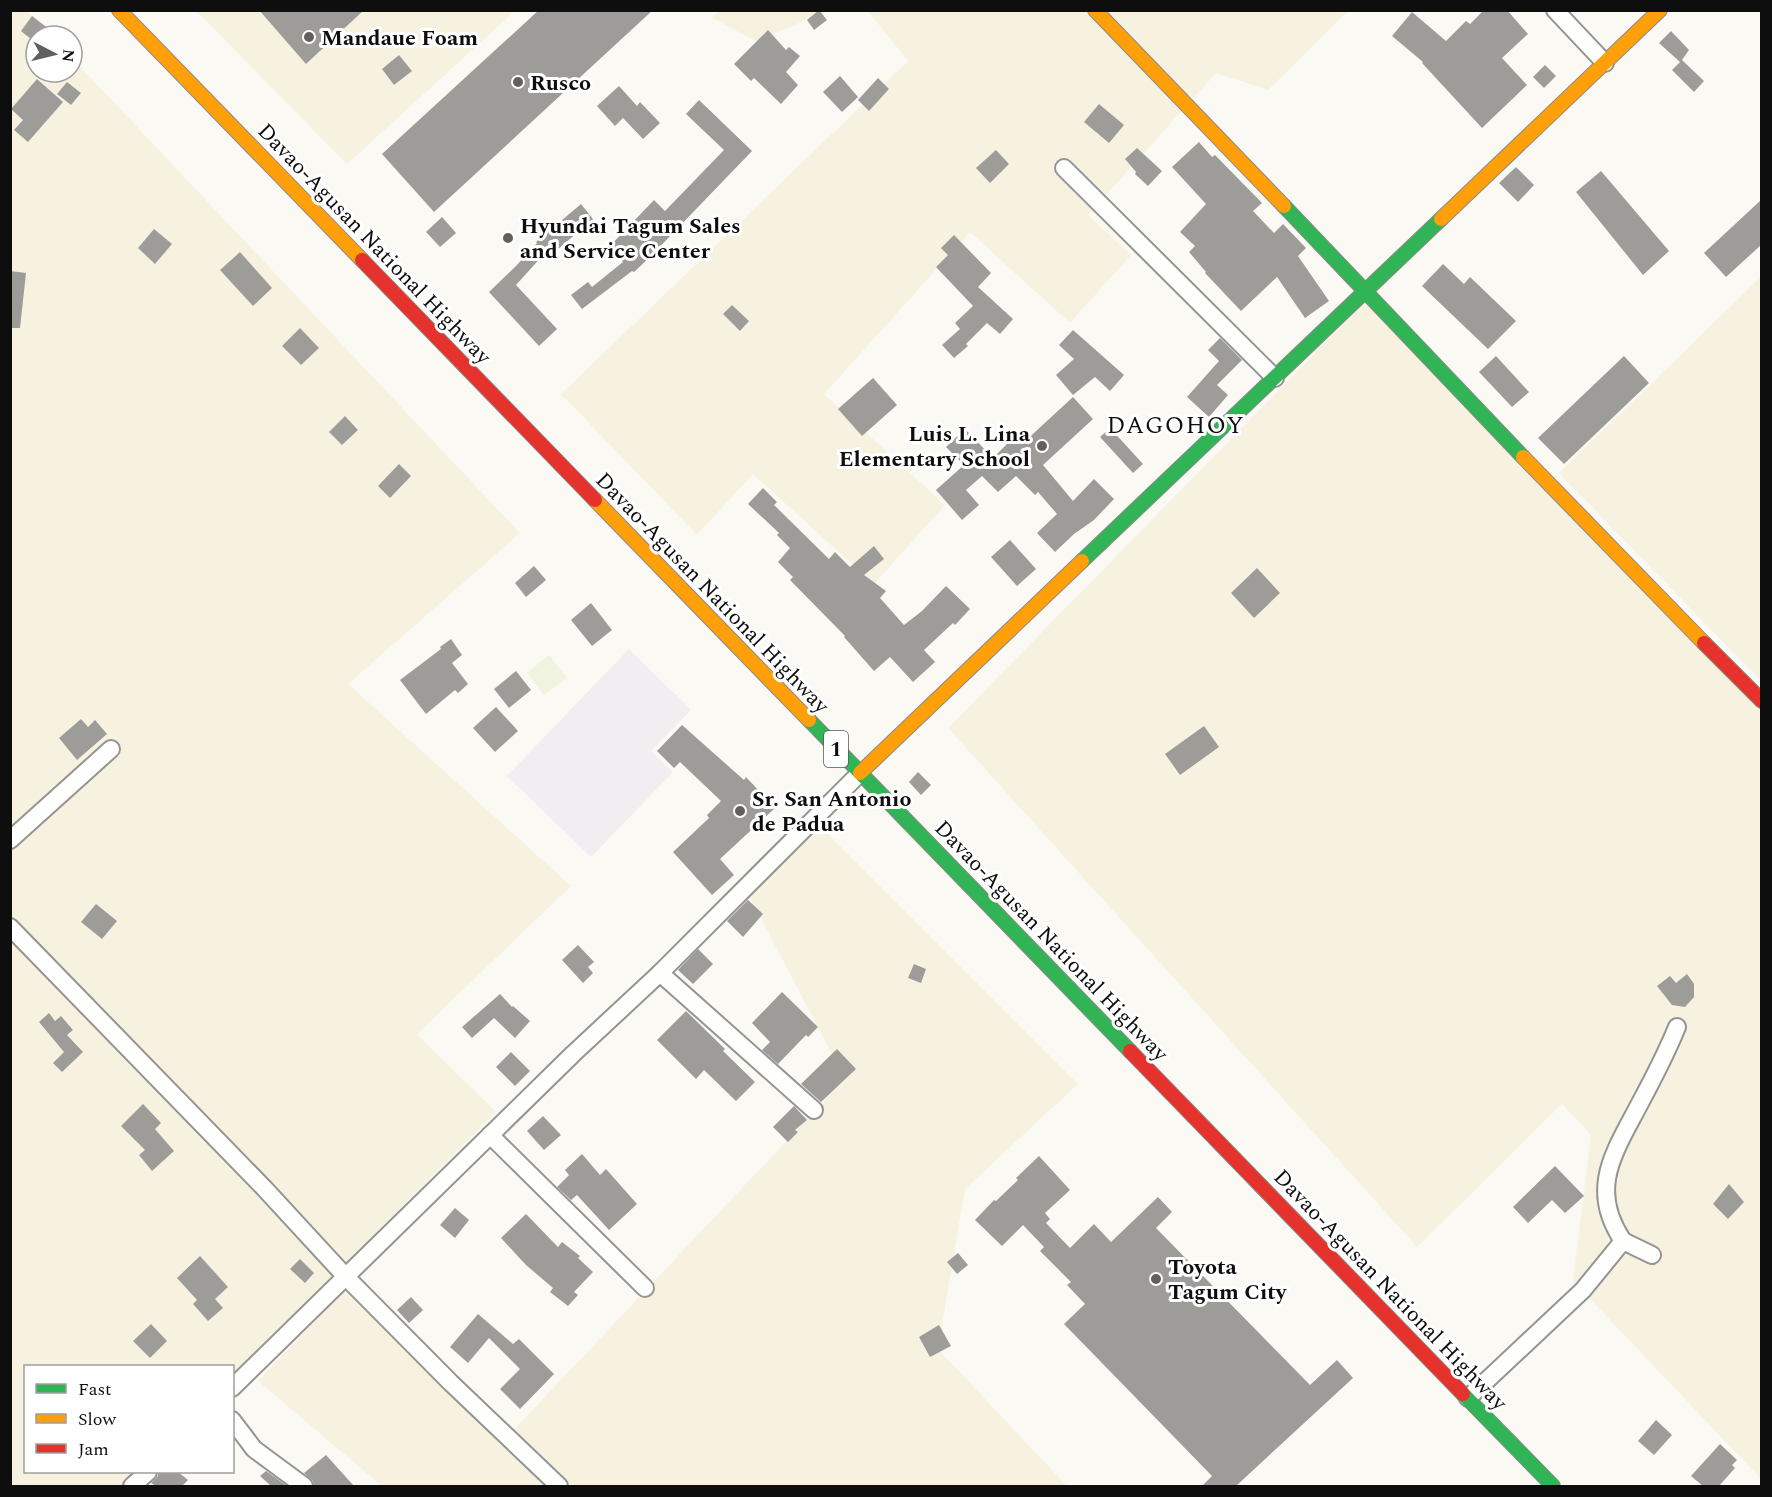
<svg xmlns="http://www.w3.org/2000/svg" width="1772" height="1497" font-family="Spectral,serif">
<rect width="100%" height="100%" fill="#faf9f4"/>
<!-- industrial -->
<polygon fill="#f1edf0" points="629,649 691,710 651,751 673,772 591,857 507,776"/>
<!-- farmland -->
<g fill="#f7f2e0">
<polygon points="10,11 27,11 51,36 36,36 36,72 72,72 72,58 520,533 348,684 571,886 417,1034 496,1112 233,1377 232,1366 26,1366 26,1472 138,1472 123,1486 11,1486"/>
<polygon points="196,11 515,11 347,164"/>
<polygon points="719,11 828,11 756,41 712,18"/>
<polygon points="868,11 1348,11 1268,90 1216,73 1088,215 1131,255 1070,323 970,232 824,394 945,505 874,584 753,474 697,535 561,394 908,61"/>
<polygon points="1761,277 1761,681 1559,473"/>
<polygon points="1366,301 1761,702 1761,1479 1573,1281 1591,1135 1562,1104 1417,1247 948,728"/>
<polygon points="810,816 1078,1084 965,1189 938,1349 1067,1486 382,1486 258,1381 344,1290 508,1436 845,1079 746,890"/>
</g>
<!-- pitch -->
<polygon fill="#f0f4de" points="549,655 567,678 544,695 527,673"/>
<!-- building -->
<g fill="#9e9c99">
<polygon points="259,10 364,10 306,64"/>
<polygon points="539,10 653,10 434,212 382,154"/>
<polygon points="819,10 827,20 814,30 807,20"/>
<polygon points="1484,10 1507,10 1528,34 1502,58 1527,85 1482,128 1422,63 1423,62 1392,36 1412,12 1446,41 1466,21 1470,24"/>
<polygon points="32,16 58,36 36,36 36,43 21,31"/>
<polygon points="768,30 786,50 789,47 800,56 786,72 798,85 781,104 754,78 751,81 734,64"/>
<polygon points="1671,31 1689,50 1682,60 1704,81 1694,92 1672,70 1680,62 1659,43"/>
<polygon points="399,55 412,71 394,85 382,69"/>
<polygon points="1545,65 1556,76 1544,88 1533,77"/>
<polygon points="840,76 858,97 842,112 823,92"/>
<polygon points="878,78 889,89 869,111 858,100"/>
<polygon points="37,79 63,102 28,142 14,130 23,120 11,109"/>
<polygon points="67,82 81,93 71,105 57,94"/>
<polygon points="619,86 637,106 640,102 660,123 643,139 623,118 615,126 597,106"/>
<polygon points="699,100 752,151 649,258 634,272 632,271 582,309 571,295 588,282 592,287 623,262 609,247 654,200 665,211 724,150 686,114"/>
<polygon points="1099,104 1124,125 1109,143 1084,122"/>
<polygon points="1199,142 1212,157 1215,155 1262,203 1253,211 1274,233 1283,224 1306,248 1298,256 1329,301 1305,318 1277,277 1241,311 1205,273 1206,272 1189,252 1195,246 1180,232 1206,204 1172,167"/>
<polygon points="1137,148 1162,171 1148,186 1135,174 1136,172 1125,159"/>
<polygon points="996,150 1009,164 990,183 976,168"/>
<polygon points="1516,167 1534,185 1518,202 1499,183"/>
<polygon points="1601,171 1669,251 1643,275 1576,192"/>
<polygon points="1761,200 1761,245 1726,277 1704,253"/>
<polygon points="581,204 593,219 549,257 545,253 516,285 557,329 539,346 489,292 516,266 537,243 536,242"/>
<polygon points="442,217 456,233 440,247 426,232"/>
<polygon points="154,229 172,244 155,264 138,248"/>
<polygon points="954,235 991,273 978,287 1013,319 1000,334 987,323 966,344 968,346 954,358 942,345 960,329 955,323 973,306 936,267 948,255 941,248"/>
<polygon points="240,252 272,288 253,306 220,270"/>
<polygon points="1443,264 1464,284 1470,277 1516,321 1488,349 1422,286"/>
<polygon points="10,271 26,273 20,328 10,328"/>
<polygon points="732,305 749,321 740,331 723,314"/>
<polygon points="300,328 319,348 301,365 282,346"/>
<polygon points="1073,330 1124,375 1110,391 1095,377 1073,395 1056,375 1074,359 1059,345"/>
<polygon points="1220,338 1242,360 1217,385 1228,395 1209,417 1187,397 1219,361 1208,350"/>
<polygon points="1496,356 1529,392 1512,407 1479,372"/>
<polygon points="1624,356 1649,383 1564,464 1538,438"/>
<polygon points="873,378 897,405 862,436 838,409"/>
<polygon points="1073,397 1093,419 1043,465 1073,501 1094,479 1114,499 1094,520 1074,534 1055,552 1037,533 1057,514 1038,492 1035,495 1016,476 998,492 982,476 966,490 979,505 962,520 936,490 964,465 946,447 965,429 993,458 1014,437 1022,444"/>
<polygon points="345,416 358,430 342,445 329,432"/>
<polygon points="1110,428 1143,464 1133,473 1100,437"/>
<polygon points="399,464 411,476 390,498 378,486"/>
<polygon points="763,488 777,502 774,505 829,559 835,552 850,567 874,546 884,559 864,575 886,591 880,598 904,625 922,611 946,586 970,609 955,625 953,623 924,650 935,662 913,682 890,657 874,671 844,637 845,636 790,580 793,577 778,562 790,548 777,535 779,533 748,504"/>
<polygon points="1010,540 1036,569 1017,586 991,557"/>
<polygon points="534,566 546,580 526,597 515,583"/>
<polygon points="1257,568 1280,593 1254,618 1231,593"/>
<polygon points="591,603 612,630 592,646 571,620"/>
<polygon points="451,639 462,655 452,663 468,684 458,693 455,690 426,714 400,680 441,649 440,647"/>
<polygon points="516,671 531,690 509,708 494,689"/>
<polygon points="496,707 518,731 495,752 473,728"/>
<polygon points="81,719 88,727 95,720 107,734 77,760 59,738"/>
<polygon points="682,725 744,780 746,777 775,808 720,859 734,875 712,895 673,852 709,818 707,815 721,801 680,762 674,768 657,751"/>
<polygon points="1204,726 1219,747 1180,775 1165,754"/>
<polygon points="918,772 931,785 921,795 909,782"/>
<polygon points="748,900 763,914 743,937 727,921"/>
<polygon points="96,904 117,921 102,939 81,922"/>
<polygon points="578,945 594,962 588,967 593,973 583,983 562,960"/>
<polygon points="698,949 713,964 693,984 678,970"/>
<polygon points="914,964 926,969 921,983 908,978"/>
<polygon points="1687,974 1694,984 1694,997 1685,1007 1672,1005 1657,986 1670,976 1676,983"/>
<polygon points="782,992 818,1027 808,1037 806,1035 778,1064 762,1050 770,1042 752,1023"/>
<polygon points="500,994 512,1007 513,1006 530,1021 515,1038 494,1018 472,1038 462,1027"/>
<polygon points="686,1011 725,1049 723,1051 755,1082 736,1101 704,1070 696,1079 657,1040"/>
<polygon points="49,1013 55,1021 61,1016 73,1030 67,1035 83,1052 62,1072 53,1063 64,1052 39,1022"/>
<polygon points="837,1049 856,1069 821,1102 801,1084"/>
<polygon points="511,1052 530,1071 515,1086 496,1067"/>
<polygon points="143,1104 161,1123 155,1129 174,1151 152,1171 139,1155 145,1150 121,1126"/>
<polygon points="794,1106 807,1120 795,1130 798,1132 788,1142 773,1127"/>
<polygon points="543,1116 561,1135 544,1150 527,1131"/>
<polygon points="582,1154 600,1175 606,1169 637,1204 609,1230 577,1195 571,1200 557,1187 569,1175 565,1170"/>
<polygon points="1039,1156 1070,1190 1045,1213 1050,1219 1046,1223 1070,1248 1094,1224 1111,1242 1158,1197 1172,1212 1156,1228 1310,1385 1337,1360 1353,1378 1236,1486 1202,1486 1212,1476 1064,1324 1085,1304 1067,1285 1071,1282 1040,1251 1044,1247 1023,1225 1002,1246 975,1220 994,1200 996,1201 1018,1180 1016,1178"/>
<polygon points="1555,1166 1584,1196 1565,1213 1552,1200 1528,1223 1513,1207"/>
<polygon points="1729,1184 1744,1202 1728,1219 1713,1204"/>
<polygon points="455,1208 469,1220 455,1238 440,1225"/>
<polygon points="526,1214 558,1247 562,1242 580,1256 578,1258 593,1272 574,1292 578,1295 568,1306 550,1292 553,1288 526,1265 501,1238"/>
<polygon points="958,1253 968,1265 957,1274 947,1262"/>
<polygon points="200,1256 228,1287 215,1299 223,1308 208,1321 193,1304 197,1300 177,1278"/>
<polygon points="300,1259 314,1273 305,1283 290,1269"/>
<polygon points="411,1297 423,1310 409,1323 397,1310"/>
<polygon points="478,1314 513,1344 519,1339 554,1374 520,1409 500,1389 520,1369 489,1338 468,1363 450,1347"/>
<polygon points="151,1324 167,1341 150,1358 133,1341"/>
<polygon points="939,1325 951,1346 930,1357 919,1337"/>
<polygon points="1656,1420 1672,1435 1654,1455 1638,1441"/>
<polygon points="1720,1444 1737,1460 1732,1465 1735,1468 1719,1486 1703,1486 1691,1476"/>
<polygon points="326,1455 354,1486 314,1486 313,1481 304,1473"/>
<polygon points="266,1471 287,1486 271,1486 260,1476"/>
<polygon points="158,1472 178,1472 188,1480 182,1486 156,1486 151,1483 158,1476"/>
</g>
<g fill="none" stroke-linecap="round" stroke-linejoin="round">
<!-- street casing -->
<g stroke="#949492" stroke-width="20">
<g id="street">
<polyline points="1555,10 1605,63"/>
<polyline points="1064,168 1275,378"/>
<polyline points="10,840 111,749"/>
<polyline points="10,927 265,1189 346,1277 451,1383 559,1486"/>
<polyline points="660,973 814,1110"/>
<polyline points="490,1135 645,1288"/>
<path d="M1623 1241C1588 1189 1614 1153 1639 1105 1653 1079 1666 1054 1677 1027"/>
<polyline points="232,1388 573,1054 660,973 860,773"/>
<polyline points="1468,1398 1583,1290 1623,1241 1652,1255"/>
<polyline points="232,1420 254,1449 304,1486"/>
<polyline points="132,1486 148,1472"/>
</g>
</g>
<!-- fast casing -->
<g stroke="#8b8a88" stroke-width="16">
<g id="fast">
<polyline points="1284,206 1523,457"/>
<polyline points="1082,561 1441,219"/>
<polyline points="809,720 1130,1051"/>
<polyline points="1463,1394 1553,1486"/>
</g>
</g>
<!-- slow casing -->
<g stroke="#8b8a88" stroke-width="16">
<g id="slow">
<polyline points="119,10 362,260"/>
<polyline points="1095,10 1284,206"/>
<polyline points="1441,219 1660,10"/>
<polyline points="1523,457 1704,643"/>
<polyline points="595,500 809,720"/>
<polyline points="860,773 1082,561"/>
</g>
</g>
<!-- jam casing -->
<g stroke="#8b8a88" stroke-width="16">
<g id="jam">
<polyline points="362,260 595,500"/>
<polyline points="1704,643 1762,701"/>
<polyline points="1130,1051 1463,1394"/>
</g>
</g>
<!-- street -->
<use href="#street" stroke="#fefefd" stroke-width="16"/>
<!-- fast -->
<use href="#fast" stroke="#30b455" stroke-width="14"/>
<!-- slow -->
<use href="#slow" stroke="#ff9f0a" stroke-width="14"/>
<!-- jam -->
<use href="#jam" stroke="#e5322d" stroke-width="14"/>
</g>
<!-- markers -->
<g fill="#61605e" stroke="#fff" stroke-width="2">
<circle cx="309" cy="37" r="6"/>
<circle cx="518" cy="82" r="6"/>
<circle cx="508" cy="238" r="6"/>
<circle cx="1042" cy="446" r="6"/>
<circle cx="740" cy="811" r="6"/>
<circle cx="1156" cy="1279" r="6"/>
</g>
<g text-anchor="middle" stroke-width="6" stroke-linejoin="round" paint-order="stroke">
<!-- shield labels -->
<rect fill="#fff" stroke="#565656" stroke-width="1.5" x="824" y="731" width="24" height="36" rx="4.5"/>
<g font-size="21" font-weight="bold" fill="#0e0e0e">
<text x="836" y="756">1</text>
</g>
<!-- poi labels -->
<g font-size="22" font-weight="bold" fill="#0e0e0e" stroke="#fff" text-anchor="start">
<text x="321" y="45">Mandaue Foam</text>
<text x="530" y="90">Rusco</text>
<text x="520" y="233">Hyundai Tagum Sales<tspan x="520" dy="25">and Service Center</tspan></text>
<text x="1030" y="441" text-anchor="end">Luis L. Lina<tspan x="1030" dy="25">Elementary School</tspan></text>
<text x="752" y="806">Sr. San Antonio<tspan x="752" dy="25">de Padua</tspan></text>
<text x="1168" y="1274">Toyota<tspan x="1168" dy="25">Tagum City</tspan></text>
</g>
<!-- street labels -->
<g font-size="22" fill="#0e0e0e" stroke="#fff">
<text transform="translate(375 243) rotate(46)" y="8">Davao-Agusan National Highway</text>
<text transform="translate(713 592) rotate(46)" y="8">Davao-Agusan National Highway</text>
<text transform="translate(1052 940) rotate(46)" y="8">Davao-Agusan National Highway</text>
<text transform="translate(1391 1289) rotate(46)" y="8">Davao-Agusan National Highway</text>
</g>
<!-- neighbourhood labels -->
<g font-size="24" letter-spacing="1.5" fill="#0e0e0e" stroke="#fff">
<text x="1176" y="433">DAGOHOY</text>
</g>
</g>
<!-- border -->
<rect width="1772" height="1497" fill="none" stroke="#0e0e0e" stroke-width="24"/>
<!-- legend -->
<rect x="24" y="1365" width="210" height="108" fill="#ffffff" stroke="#9f9f9f" stroke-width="1.5"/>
<rect x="36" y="1384" width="30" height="9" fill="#30b455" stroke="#9f9f9f" stroke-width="1.5"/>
<text x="78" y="1395" font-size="18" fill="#0e0e0e">Fast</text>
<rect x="36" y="1414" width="30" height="9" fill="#ff9f0a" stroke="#9f9f9f" stroke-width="1.5"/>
<text x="78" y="1425" font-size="18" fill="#0e0e0e">Slow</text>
<rect x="36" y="1444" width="30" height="9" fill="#e5322d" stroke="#9f9f9f" stroke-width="1.5"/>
<text x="78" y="1455" font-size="18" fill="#0e0e0e">Jam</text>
<!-- north arrow -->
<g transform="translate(54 54) rotate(97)"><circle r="28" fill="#ffffff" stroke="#9f9f9f" stroke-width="1.5"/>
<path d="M0-4.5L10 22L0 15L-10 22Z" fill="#61605e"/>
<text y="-9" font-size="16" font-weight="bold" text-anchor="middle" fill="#0e0e0e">N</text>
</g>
</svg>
